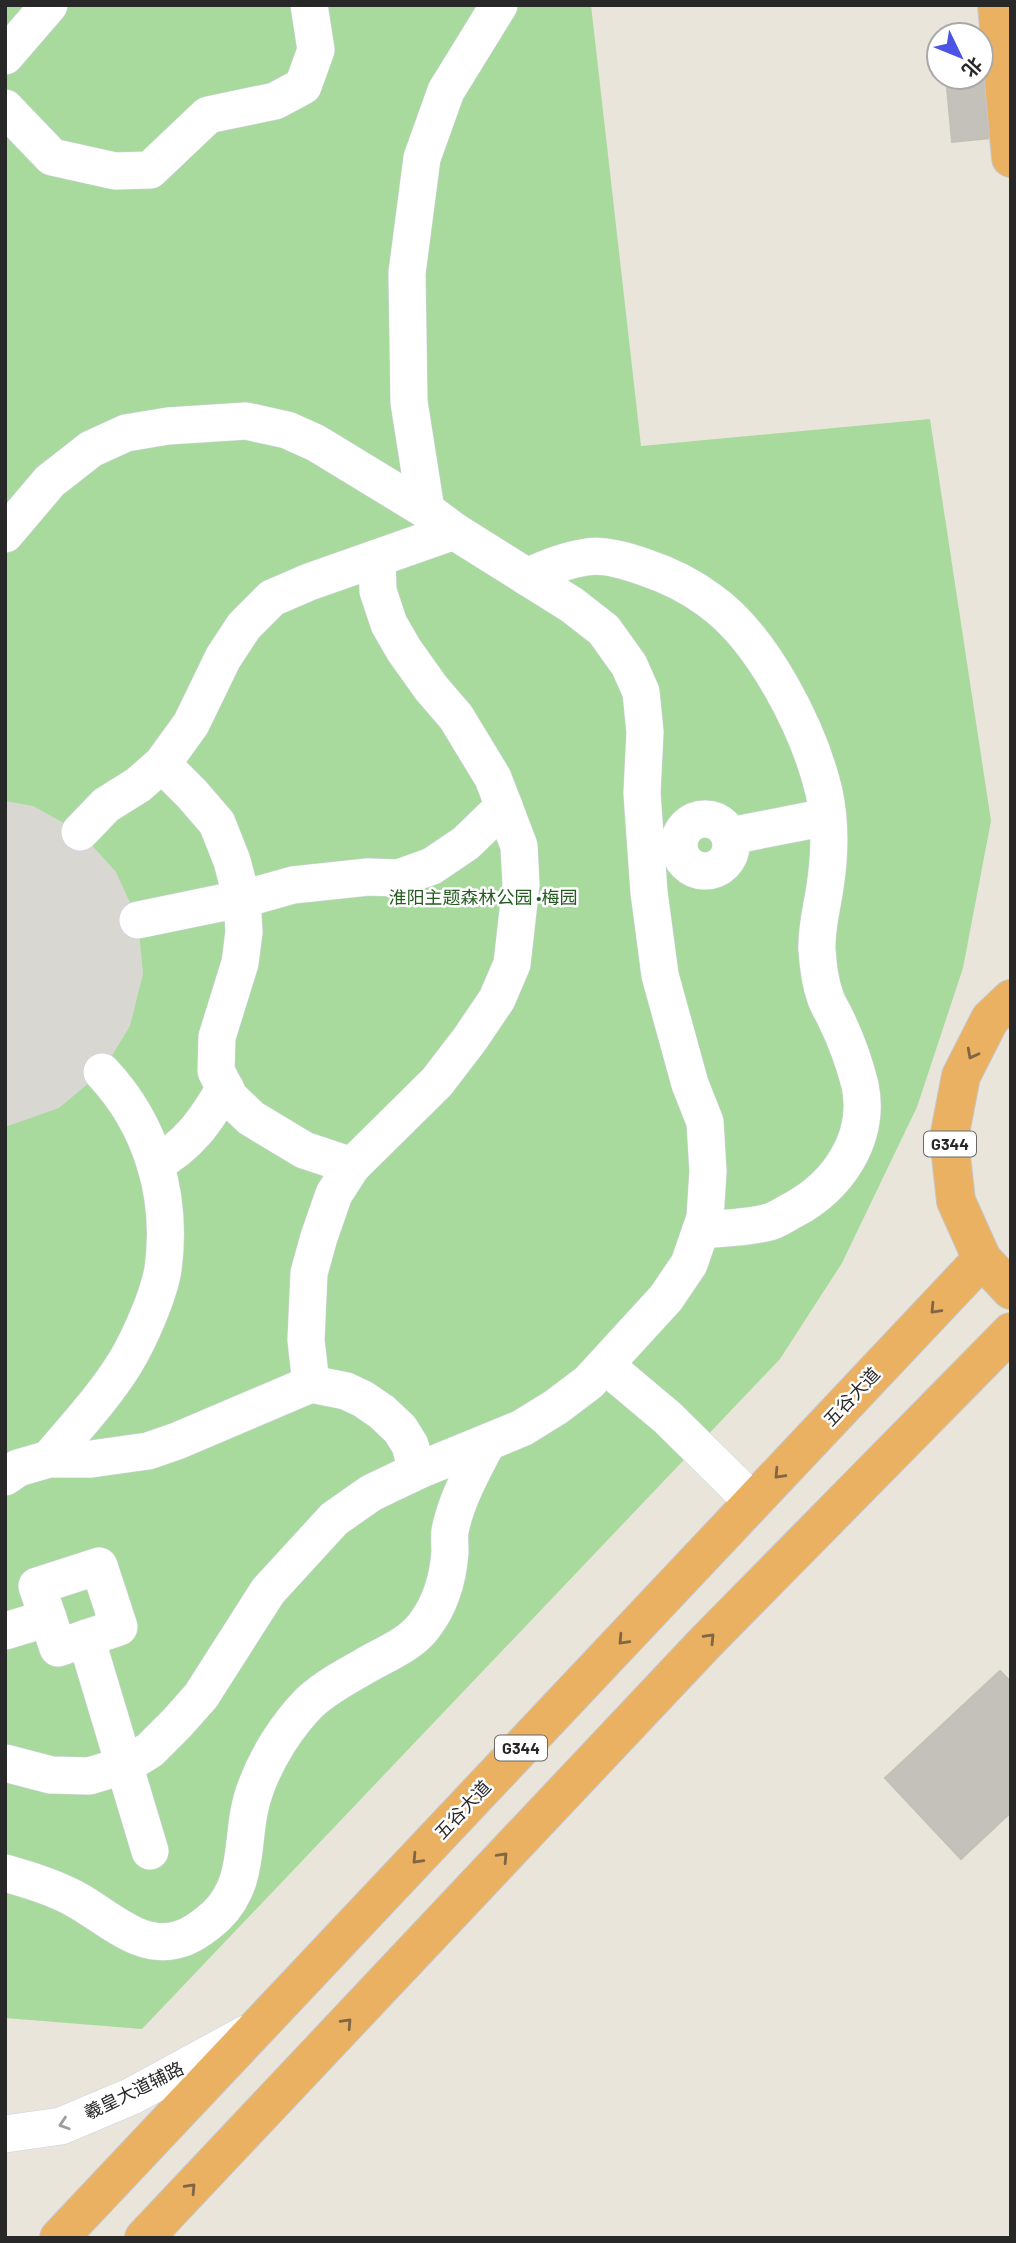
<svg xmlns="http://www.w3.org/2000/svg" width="1016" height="2243" font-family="Barlow,'Noto Sans SC',sans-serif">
<rect width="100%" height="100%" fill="#e9e5db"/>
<!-- green -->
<polygon fill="#a9da9d" points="5,5 591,5 641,446 930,419 991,821 963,968 917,1107 842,1263 780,1359 142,2029 5,2018"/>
<!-- plaza -->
<polygon fill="#d9d7d1" points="5,801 33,806 80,832 116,872 138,920 143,974 130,1026 102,1072 59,1108 5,1127"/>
<!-- building -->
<g fill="#c4c1ba" stroke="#c3c0b5" stroke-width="2">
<polygon points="1011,42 1011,136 952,142 946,77 981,77 981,45"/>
<polygon points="1000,1671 1011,1682 1011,1812 961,1859 885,1778"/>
</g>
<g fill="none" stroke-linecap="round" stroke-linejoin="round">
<!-- minor casing -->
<g stroke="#d0d1df" stroke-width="38">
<g id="minor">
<polyline points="5,56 49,5"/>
<polyline points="5,108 52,157 115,171 150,170 208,115 275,101 303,86 316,50 309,5"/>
<polyline points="426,510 409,402 407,273 422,158 446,91 499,5"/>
<polyline points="5,534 50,481 91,449 126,433 168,426 246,421 287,430 316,443 426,510 454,531 572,605 604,630 629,665 641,692 645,732 642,793 649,892 660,975 690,1084 705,1122 708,1171 705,1218 689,1264 666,1298 589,1382 556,1407 522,1428 417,1471 371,1493 334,1519 268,1591 201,1696 177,1723 150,1750 126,1765 89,1776 51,1775 5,1763"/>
<path d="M527 577C546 568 565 560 587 557 604 554 627 561 644 567 668 575 689 585 709 600 763 638 809 729 824 792 831 824 830 855 825 887 822 908 816 928 817 950 818 965 820 982 825 996 827 1003 831 1009 834 1015 845 1037 854 1061 860 1085 871 1138 838 1186 793 1210 785 1214 777 1220 769 1222 747 1228 724 1228 701 1230"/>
<polyline points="162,764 192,794 217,823 232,861 242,899 244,932 240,963 217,1037 216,1071 230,1098 251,1118 304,1150 352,1166"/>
<circle cx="705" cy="845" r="26"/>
<polyline points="80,832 106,805 138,785 162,764 191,724 223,658 244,626 272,598 309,582 454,531"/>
<polyline points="730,836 827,817"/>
<polyline points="138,920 254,896 293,885 368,877 399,878 432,866 466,843 504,806"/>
<path d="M155 1164C189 1145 205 1122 225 1088"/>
<polyline points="605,1365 668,1418 753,1502"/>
<polyline points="311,1384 306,1340 309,1273 319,1237 334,1194 352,1166 437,1082 470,1039 497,999 512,964 521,884 519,846 493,778 456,717 431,688 404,650 389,624 378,591 377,558"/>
<path d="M49 1459C75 1428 104 1397 125 1363 139 1340 159 1295 163 1269 173 1197 152 1125 102 1072"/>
<polyline points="5,1477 18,1468 49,1459 91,1459 148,1451 177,1441 311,1384 346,1391 363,1399 382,1412 400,1429 410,1445 417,1471"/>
<polygon points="99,1566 119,1627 58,1648 37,1586"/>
<polyline points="5,1631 48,1618"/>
<polyline points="86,1638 150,1851"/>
<path d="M5 1873C29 1880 53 1887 75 1899 107 1916 140 1952 180 1939 194 1935 206 1925 216 1916 254 1879 238 1833 256 1787 267 1757 287 1725 310 1702 325 1688 345 1677 363 1667 383 1655 410 1645 424 1626 441 1604 448 1579 450 1552 450 1545 449 1537 450 1531 456 1500 473 1470 487 1443"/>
<polyline points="5,2134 61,2126 132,2096 246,2034"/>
</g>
</g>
<!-- highway casing -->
<g stroke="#c7c7c7" stroke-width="40">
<g id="highway">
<polyline points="997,5 1011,158"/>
<polyline points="1011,999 990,1019 961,1076 949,1138 956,1201 982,1259 1011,1290"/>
<polyline points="59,2238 982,1259"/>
<polyline points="144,2238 704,1644 1011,1332"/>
</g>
</g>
<!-- minor -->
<use href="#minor" stroke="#fff" stroke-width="37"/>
<!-- highway -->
<use href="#highway" stroke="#ebb163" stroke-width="38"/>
</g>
<!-- one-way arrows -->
<defs><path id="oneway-chevron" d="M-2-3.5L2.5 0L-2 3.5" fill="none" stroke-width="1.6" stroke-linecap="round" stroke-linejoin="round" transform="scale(1.75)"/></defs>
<g stroke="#806643">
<use href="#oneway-chevron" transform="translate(972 1054) rotate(118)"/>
<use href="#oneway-chevron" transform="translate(935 1309) rotate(133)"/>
<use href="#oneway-chevron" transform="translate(779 1474) rotate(133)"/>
<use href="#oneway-chevron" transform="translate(710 1638) rotate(-46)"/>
<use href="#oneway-chevron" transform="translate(623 1640) rotate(133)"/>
<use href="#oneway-chevron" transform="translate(503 1857) rotate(-47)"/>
<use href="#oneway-chevron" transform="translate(417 1859) rotate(133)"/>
<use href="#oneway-chevron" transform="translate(347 2023) rotate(-47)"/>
<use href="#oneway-chevron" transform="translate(191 2188) rotate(-47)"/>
</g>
<use stroke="#9e9e9e" href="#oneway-chevron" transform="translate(64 2124) rotate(162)"/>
<g text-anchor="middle" stroke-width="5" stroke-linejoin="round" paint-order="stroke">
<!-- shield labels -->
<g fill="#fff" stroke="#686868" stroke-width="2">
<rect x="924" y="1131.5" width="52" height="25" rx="5"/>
<rect x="495" y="1735.5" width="52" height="25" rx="5"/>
</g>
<g font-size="16" font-weight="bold" fill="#282828">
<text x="950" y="1150">G344</text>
<text x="521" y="1754">G344</text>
</g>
<!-- park labels -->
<g font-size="18" fill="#255b21" stroke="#fff">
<text x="483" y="904">淮阳主题森林公园 •梅园</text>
</g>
<!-- street labels -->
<g font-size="18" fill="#282828" stroke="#fff">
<text transform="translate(852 1397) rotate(-47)" y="6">五谷大道</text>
<text transform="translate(463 1810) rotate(-47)" y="6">五谷大道</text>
<text transform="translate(134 2091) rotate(-26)" y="6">羲皇大道辅路</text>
</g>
</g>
<!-- border -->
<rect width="1016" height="2243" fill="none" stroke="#282828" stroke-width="14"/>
<!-- north arrow -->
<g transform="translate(960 56) rotate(133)"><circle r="33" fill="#ffffff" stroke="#a9a9a9" stroke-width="2"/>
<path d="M0-5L12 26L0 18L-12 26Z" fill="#4c53e5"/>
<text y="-10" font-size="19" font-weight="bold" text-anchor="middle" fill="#282828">北</text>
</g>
</svg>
